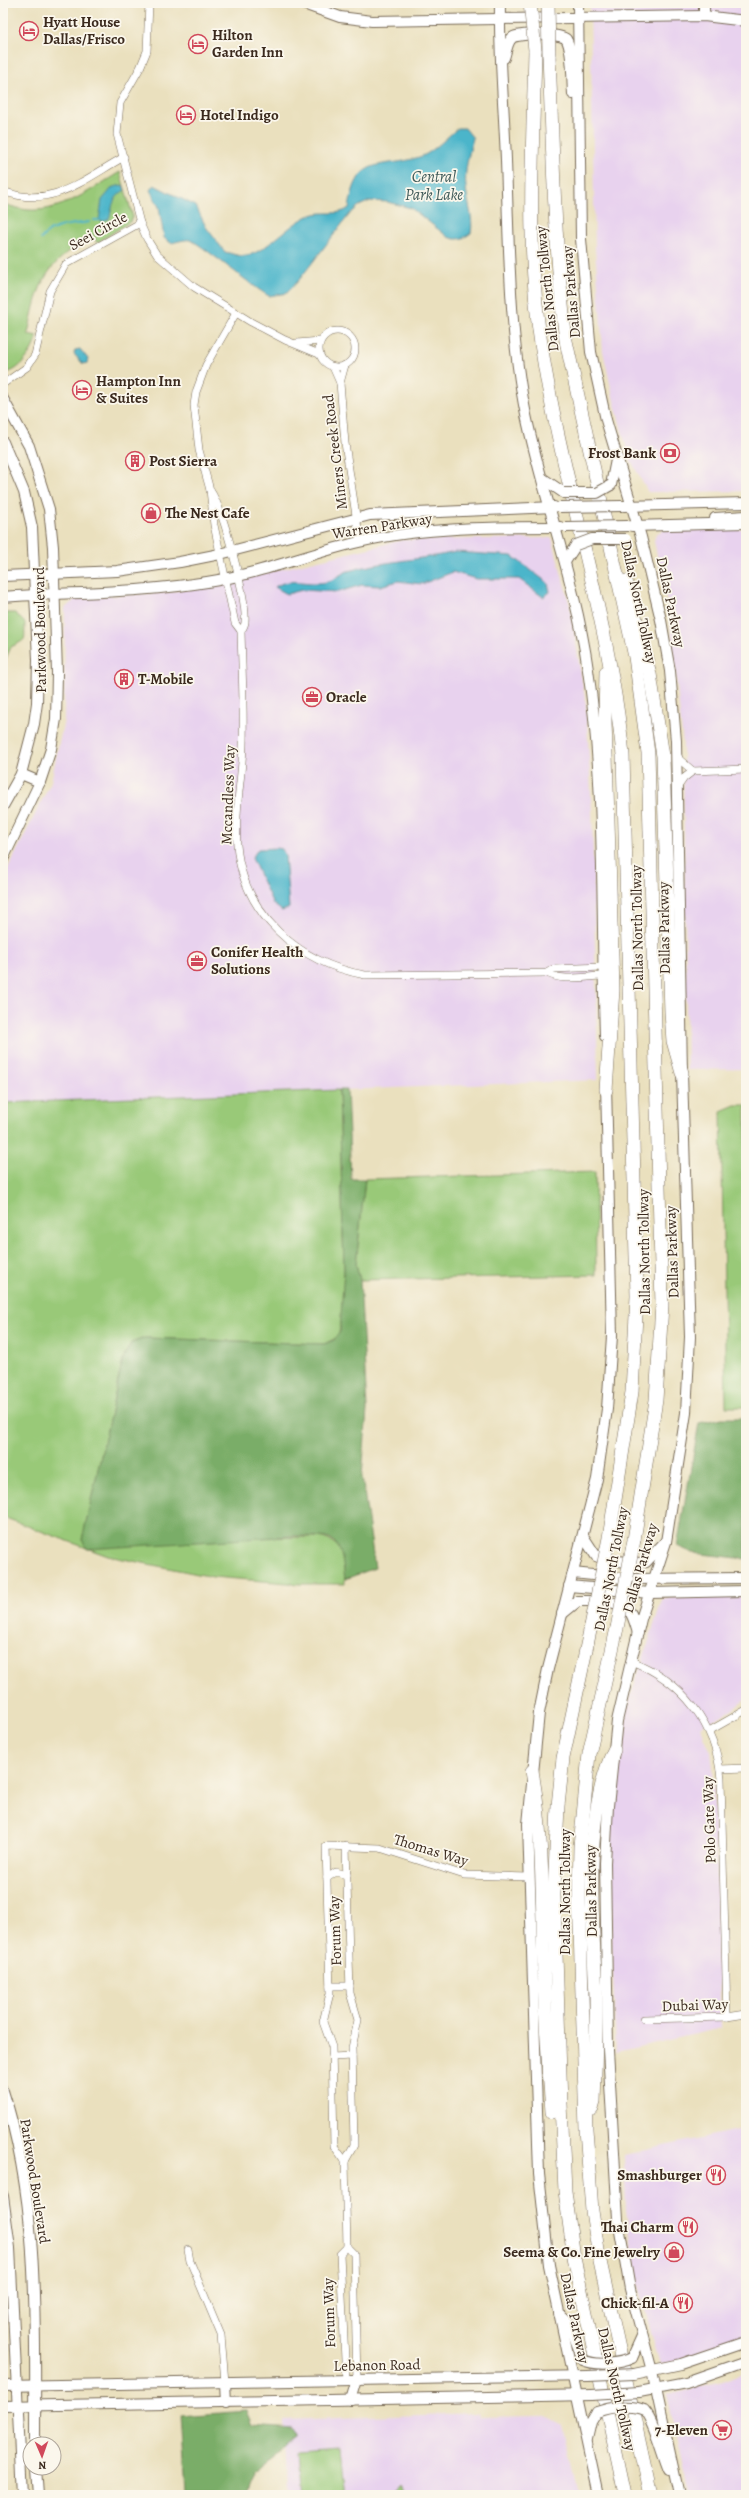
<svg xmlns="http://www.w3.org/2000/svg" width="749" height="2498" font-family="Alegreya,serif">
<rect width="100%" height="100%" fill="#fbf7ec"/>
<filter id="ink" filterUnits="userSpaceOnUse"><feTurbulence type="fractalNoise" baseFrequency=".025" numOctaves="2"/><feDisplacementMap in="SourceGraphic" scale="8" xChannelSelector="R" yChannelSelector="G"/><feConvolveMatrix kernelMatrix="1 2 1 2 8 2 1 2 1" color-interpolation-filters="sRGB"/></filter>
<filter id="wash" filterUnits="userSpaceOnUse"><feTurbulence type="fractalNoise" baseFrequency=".012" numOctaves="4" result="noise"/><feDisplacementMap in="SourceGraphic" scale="16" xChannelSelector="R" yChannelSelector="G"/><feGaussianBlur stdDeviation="0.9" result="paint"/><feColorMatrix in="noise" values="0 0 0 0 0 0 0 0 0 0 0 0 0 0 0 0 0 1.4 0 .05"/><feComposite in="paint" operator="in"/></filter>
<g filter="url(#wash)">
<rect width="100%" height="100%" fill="#eae0be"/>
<!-- built -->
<g fill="#e8d2ee">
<polygon points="590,3 746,3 746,491 648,492 629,457 613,397 603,351 595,248"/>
<polygon points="746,529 746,1069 687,1070 683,743 669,611 654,541 656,534 664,530"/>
<polygon points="552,538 570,606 586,705 592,811 598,1080 3,1103 3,879 51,782 64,720 65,608 77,598 170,592 210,586 403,540"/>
<polygon points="746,1596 746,1699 732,1710 700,1727 711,1752 713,1768 721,2028 616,2052 608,1841 613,1770 623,1720 662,1600 664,1598"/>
<polygon points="746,2128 746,2337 731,2344 660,2366 636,2274 626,2210 624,2155"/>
<polygon points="746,2373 746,2495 689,2495 667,2395 723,2382"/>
<polygon points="478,2413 480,2417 546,2416 563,2425 579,2495 285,2495 283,2420"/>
</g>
<!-- green -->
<g fill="#99c978" stroke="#6a7a4b">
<path d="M120 172 133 217 131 221 97 243 93 235C45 265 39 279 28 334L37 336C33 351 20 373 3 373V204C12 206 21 210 30 210 62 212 93 188 120 172Z"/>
<path d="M3 613H15L25 623C24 643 28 638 11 647L3 665Z"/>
<path d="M339 1090 344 1268 342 1319 338 1337 324 1344 145 1338 131 1343 123 1359 82 1540 319 1537C347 1544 343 1559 345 1584H300L213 1577 108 1556 3 1517V1103Z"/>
<polygon points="735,1105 746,1105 746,1407 726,1407 721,1111"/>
<polygon points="595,1172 596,1275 360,1280 356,1264 365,1179"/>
<polygon points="338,2450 343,2495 300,2495 296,2453"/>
<polygon points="401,2483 405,2495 391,2495"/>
</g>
<!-- forest -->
<g fill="#7aad68" stroke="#5a6c43">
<path d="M339 1090H347L351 1179H365L356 1264 360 1280 367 1409 362 1477 375 1568 345 1579C340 1534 335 1537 292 1536L87 1549 82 1540 123 1359 131 1343 145 1338 324 1344 334 1340 340 1332 344 1268Z"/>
<polygon points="722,1418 746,1418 746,1559 693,1553 677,1546 699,1423"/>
<path d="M246 2411 252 2425 292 2428 295 2435C274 2460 251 2457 246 2495H186L181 2416Z"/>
</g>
<!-- water -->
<g fill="#4cb5ca" stroke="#447074">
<path d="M458 128H465L473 138C469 154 464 170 466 187 467 202 474 218 471 233 463 239 457 241 448 237L411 208 387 202 370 201 359 206 349 215 299 280 287 293 269 296C254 288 197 241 190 240 184 239 177 242 171 243L164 238 159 207 150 190 154 185 196 206 206 227 225 252C231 253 237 256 243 256 263 256 290 222 311 215 324 210 337 217 349 208 358 151 381 171 422 156 432 153 449 135 458 128Z"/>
<path d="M123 185 125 190C112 198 113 205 109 219L103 222 99 220 102 200 113 187Z"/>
<polygon points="80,349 88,359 87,363 83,364 74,354 75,350"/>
<path d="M456 552 512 556 548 583 550 592 543 597 519 579H476L453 572 422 584 398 581 380 586 362 585 338 592 302 590 287 594 275 587C291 576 308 586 326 582 333 581 340 574 348 571 383 561 420 560 456 552Z"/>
<polygon points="277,848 282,849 285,855 289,908 282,911 273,904 252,858 258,849"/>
</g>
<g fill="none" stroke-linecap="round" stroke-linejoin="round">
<!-- stream -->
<g stroke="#4cb5ca" stroke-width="2">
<polyline points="94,220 99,220"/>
<path d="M41 239C52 224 72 225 89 222"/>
</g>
</g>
</g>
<g filter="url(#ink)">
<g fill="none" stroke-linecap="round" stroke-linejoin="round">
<!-- street casing -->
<g stroke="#786a56" stroke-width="8">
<g id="street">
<polyline points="149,3 147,51 140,68 120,103 117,134 140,223 147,239 157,255 194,287 251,322 285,340 319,354"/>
<path d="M3 191C51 210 84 179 124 157"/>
<polyline points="236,313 206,365 196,392 194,405 199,450 210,490 214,525 235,623 241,631"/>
<circle cx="337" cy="349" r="18"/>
<polyline points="297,343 320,341"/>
<polyline points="345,365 340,383 345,443 360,542"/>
<polyline points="333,367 340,383"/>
<polyline points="3,384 27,367 35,355 50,291 66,264 140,223"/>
<path d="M210 490C223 508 247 600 245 622 245 625 243 628 241 631 242 669 244 707 243 746 242 779 234 812 237 845 243 915 299 963 365 975L547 973 553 969 603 967"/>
<polyline points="677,754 680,760 693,771"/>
<polyline points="677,788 684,778 693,771 746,769"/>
<path d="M547 973C561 982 587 976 603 976"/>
<path d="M631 1661C683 1681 716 1724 721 1779L727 2017"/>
<polyline points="709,1731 746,1710"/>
<polyline points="720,1769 746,1768"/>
<polyline points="346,1846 350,1993 358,2020 352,2048 354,2145 345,2161 347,2247"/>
<polyline points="327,1878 336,1872 347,1875"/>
<polyline points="330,1986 350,1986"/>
<polyline points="644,2019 727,2017 746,2014"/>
<polyline points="332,2057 352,2056"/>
<polyline points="345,2161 334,2146 332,2047 323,2022 330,1993 326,1846 380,1848 464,1875 528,1877"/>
<polyline points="188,2250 190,2261 221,2335 225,2382"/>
<polyline points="346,2381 340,2254 347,2247 354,2254 357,2380"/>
</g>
</g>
<!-- secondary casing -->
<g stroke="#786a56" stroke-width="12">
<g id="secondary">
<polyline points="301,3 340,17 372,21 704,16 746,21"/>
<path d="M500 3C499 55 504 108 506 160 509 245 509 332 526 415 544 501 576 583 588 670 606 790 601 914 605 1036"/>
<polyline points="578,3 581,239 591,352 606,420 641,537 661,620 670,671 676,741 682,1073 690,1337 686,1413 666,1542 641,1619 617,1721 608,1806 605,1863 608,2050 618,2220 630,2289 652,2371 679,2495"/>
<polyline points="704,16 704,3"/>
<path d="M504 58C506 53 507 42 512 38 517 33 561 33 566 39 573 49 572 81 573 94"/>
<polyline points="3,399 29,446 49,509 53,547 57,673 56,719 51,749 40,782 3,859"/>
<polyline points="3,442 24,492 32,527 38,660 37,703 34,724 21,774 3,806"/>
<polyline points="542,478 564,493"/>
<polyline points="611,485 616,460"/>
<polyline points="624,506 746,503"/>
<polyline points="715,518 746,516"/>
<polyline points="632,526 746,523"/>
<polyline points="565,562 576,545"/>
<polyline points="3,576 117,571 180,562 220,554 370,515 554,507"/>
<path d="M3 597C71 592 140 593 207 582 259 574 308 554 359 542 424 527 494 527 560 527"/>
<polyline points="21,774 40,782"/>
<polyline points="583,1536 596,1556 606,1560 640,1563 646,1562 665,1542"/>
<polyline points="573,1573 632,1579 746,1578"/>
<polyline points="569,1586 650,1593 746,1591"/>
<path d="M562 1614 578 1601C593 1601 621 1599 630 1612 634 1618 636 1627 638 1633"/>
<path d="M3 2091C40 2203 35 2327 35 2444"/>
<polyline points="3,2196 10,2248 22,2495"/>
<polyline points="559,2314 569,2323 583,2360"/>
<polyline points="632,2358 642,2336"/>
<polyline points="634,2374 681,2364 746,2342"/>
<polyline points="225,2382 226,2403"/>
<polyline points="3,2386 588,2376"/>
<polyline points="639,2392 686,2383 746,2362"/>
<polyline points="351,2400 357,2380"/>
<polyline points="3,2406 592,2395"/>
<path d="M644 2410C654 2420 662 2454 669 2470"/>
<polyline points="587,2439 591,2422 597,2412"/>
<polyline points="36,2468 38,2495"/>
<polyline points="598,2495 549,2265 539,2174 528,1824 539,1713 548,1669 597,1479 607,1409 612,1336 606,1084"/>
</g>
</g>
<!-- highway casing -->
<g stroke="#786a56" stroke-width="14">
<g id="highway">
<path d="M535 50C533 147 526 247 541 344 562 482 609 616 623 755L637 1296 632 1392 609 1538"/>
<path d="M549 55C553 150 554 246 566 341L635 657 648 753 662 1305 656 1400 634 1540"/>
<polyline points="626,581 650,674 663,756 671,1012 673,1041 682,1073"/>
<polyline points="606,1090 613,990 605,720 606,672"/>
<polyline points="591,1626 563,1758 558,1806 554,1895 561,2104 565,2191 574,2258 625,2495"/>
<polyline points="617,1628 589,1754 580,1847 579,1894 586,2129 592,2211 599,2257 651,2495"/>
<path d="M532 1771C544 1839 542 1908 544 1976 545 2022 549 2067 552 2112"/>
<path d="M592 2109 594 2102C595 2066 597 2031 596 1996 593 1922 582 1817 614 1750"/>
</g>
</g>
<!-- street -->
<use href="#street" stroke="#fff" stroke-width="7"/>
<!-- secondary -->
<use href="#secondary" stroke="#fff" stroke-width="10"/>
<!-- highway -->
<use href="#highway" stroke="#fff" stroke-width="13"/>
<!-- secondary-bridge casing -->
<g stroke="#786a56" stroke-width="12" stroke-linecap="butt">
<g id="secondary-bridge">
<polyline points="564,493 597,493 611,485"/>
<polyline points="560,507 622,506"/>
<polyline points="566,527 628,526"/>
<polyline points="576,545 592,539 626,539"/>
<path d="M583 2360C596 2366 619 2364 632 2358"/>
<polyline points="588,2376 634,2374"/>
<polyline points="592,2395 639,2392"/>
<path d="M597 2412C610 2407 631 2404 644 2410"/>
</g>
</g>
<!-- highway-bridge casing -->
<g stroke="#786a56" stroke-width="14" stroke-linecap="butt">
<g id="highway-bridge">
<polyline points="530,3 535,50"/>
<polyline points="548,3 549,55"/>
<polyline points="591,1626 609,1538"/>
<polyline points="617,1628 634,1540"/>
</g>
</g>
<!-- secondary-bridge -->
<use href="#secondary-bridge" stroke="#fff" stroke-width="10"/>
<!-- highway-bridge -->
<use href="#highway-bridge" stroke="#fff" stroke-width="13"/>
</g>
</g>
<!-- icons -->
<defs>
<g id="hotel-ring" transform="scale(1)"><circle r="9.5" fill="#fbf7ec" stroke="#d1495b" stroke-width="1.5"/><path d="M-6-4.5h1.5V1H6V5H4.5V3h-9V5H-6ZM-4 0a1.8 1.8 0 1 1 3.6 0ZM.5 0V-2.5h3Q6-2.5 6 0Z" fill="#d1495b"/></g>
<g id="bank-ring" transform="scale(1)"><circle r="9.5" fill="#fbf7ec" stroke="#d1495b" stroke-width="1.5"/><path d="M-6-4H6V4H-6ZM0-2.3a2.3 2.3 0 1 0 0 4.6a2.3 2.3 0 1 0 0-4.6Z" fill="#d1495b"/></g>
<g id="building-ring" transform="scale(1)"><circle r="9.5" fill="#fbf7ec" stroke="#d1495b" stroke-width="1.5"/><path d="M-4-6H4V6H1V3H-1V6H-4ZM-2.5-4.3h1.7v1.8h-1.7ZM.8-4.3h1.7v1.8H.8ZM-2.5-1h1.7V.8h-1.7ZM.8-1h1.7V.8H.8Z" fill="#d1495b"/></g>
<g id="shop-ring" transform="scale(1)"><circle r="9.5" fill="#fbf7ec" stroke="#d1495b" stroke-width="1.5"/><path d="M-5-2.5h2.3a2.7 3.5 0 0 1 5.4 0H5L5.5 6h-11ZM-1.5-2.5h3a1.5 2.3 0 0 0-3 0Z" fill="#d1495b"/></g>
<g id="office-ring" transform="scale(1)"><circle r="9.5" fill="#fbf7ec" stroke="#d1495b" stroke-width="1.5"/><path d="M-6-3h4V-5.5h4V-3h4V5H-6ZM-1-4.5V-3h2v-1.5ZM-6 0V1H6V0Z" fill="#d1495b"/></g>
<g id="restaurant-ring" transform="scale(1)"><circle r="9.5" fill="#fbf7ec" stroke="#d1495b" stroke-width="1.5"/><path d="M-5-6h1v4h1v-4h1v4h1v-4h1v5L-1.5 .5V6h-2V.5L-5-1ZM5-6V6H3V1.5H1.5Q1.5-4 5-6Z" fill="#d1495b"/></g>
<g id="supermarket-ring" transform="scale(1)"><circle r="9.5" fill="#fbf7ec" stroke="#d1495b" stroke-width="1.5"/><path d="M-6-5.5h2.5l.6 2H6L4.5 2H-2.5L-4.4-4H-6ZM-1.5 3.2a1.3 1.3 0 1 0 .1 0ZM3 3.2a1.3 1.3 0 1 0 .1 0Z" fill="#d1495b"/></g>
</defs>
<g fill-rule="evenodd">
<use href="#hotel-ring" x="29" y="31"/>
<use href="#hotel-ring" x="198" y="44"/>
<use href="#hotel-ring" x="186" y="115"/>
<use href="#hotel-ring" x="82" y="390"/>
<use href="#bank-ring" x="670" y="453"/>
<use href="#building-ring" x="135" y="461"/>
<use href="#shop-ring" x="151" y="513"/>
<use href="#building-ring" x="124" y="679"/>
<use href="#office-ring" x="312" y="697"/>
<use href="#office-ring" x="197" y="961"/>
<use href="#restaurant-ring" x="716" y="2175"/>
<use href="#restaurant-ring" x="688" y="2227"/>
<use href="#shop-ring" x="674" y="2252"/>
<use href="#restaurant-ring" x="683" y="2303"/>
<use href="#supermarket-ring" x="722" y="2430"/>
</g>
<g text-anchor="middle" stroke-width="3.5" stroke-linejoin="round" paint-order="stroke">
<!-- poi labels -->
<g font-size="15" font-weight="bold" fill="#3b2a1e" stroke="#fbf7ec" text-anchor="start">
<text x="43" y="27">Hyatt House<tspan x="43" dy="17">Dallas/Frisco</tspan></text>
<text x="212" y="40">Hilton<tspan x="212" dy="17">Garden Inn</tspan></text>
<text x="200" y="120">Hotel Indigo</text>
<text x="96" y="386">Hampton Inn<tspan x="96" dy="17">&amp; Suites</tspan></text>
<text x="656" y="458" text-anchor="end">Frost Bank</text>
<text x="149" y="466">Post Sierra</text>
<text x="165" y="518">The Nest Cafe</text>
<text x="138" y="684">T-Mobile</text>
<text x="326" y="702">Oracle</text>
<text x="211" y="957">Conifer Health<tspan x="211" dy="17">Solutions</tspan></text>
<text x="702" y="2180" text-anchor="end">Smashburger</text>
<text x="674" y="2232" text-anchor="end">Thai Charm</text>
<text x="660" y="2257" text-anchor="end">Seema &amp; Co. Fine Jewelry</text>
<text x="669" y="2308" text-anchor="end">Chick-fil-A</text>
<text x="708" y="2435" text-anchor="end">7-Eleven</text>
</g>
<!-- street labels -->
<g font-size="15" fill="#3b2a1e" stroke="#fbf7ec">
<text transform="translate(98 231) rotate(-29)" y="5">Seei Circle</text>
<text transform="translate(547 289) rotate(-96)" y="5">Dallas North Tollway</text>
<text transform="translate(571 292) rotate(-95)" y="5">Dallas Parkway</text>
<text transform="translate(335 452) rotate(-97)" y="5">Miners Creek Road</text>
<text transform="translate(382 526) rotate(-9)" y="5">Warren Parkway</text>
<text transform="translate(639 602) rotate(78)" y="5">Dallas North Tollway</text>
<text transform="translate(671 602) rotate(78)" y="5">Dallas Parkway</text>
<text transform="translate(40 630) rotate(-91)" y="5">Parkwood Boulevard</text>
<text transform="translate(228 795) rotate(-88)" y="5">Mccandless Way</text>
<text transform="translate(637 928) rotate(-91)" y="5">Dallas North Tollway</text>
<text transform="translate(664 928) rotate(-91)" y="5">Dallas Parkway</text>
<text transform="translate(644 1252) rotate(-91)" y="5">Dallas North Tollway</text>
<text transform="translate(672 1252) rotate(-92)" y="5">Dallas Parkway</text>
<text transform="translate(640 1568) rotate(-74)" y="5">Dallas Parkway</text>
<text transform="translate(611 1569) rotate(-79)" y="5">Dallas North Tollway</text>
<text transform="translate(709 1820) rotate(-92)" y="5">Polo Gate Way</text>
<text transform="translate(431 1850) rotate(17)" y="5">Thomas Way</text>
<text transform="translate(591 1891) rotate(-91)" y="5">Dallas Parkway</text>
<text transform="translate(565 1892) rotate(-90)" y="5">Dallas North Tollway</text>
<text transform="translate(335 1931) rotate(-92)" y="5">Forum Way</text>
<text transform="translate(695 2005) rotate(-2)" y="5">Dubai Way</text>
<text transform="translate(35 2181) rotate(81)" y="5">Parkwood Boulevard</text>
<text transform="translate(329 2313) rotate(-92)" y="5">Forum Way</text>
<text transform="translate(575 2318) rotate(78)" y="5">Dallas Parkway</text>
<text transform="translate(377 2365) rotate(-1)" y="5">Lebanon Road</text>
<text transform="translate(617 2389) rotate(77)" y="5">Dallas North Tollway</text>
</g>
<!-- water labels -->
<g font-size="16" font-style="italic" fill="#415b5a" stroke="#fbf7ec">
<text x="434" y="182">Central<tspan x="434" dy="18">Park Lake</tspan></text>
</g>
</g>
<!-- margin -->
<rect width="749" height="2498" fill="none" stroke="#fbf7ec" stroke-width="16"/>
<!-- north arrow -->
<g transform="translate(42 2456) rotate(178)"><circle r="19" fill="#fbf7ec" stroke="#aea59a"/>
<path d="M0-3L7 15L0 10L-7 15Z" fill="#d1495b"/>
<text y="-6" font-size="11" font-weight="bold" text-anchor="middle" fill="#3b2a1e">N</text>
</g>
</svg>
